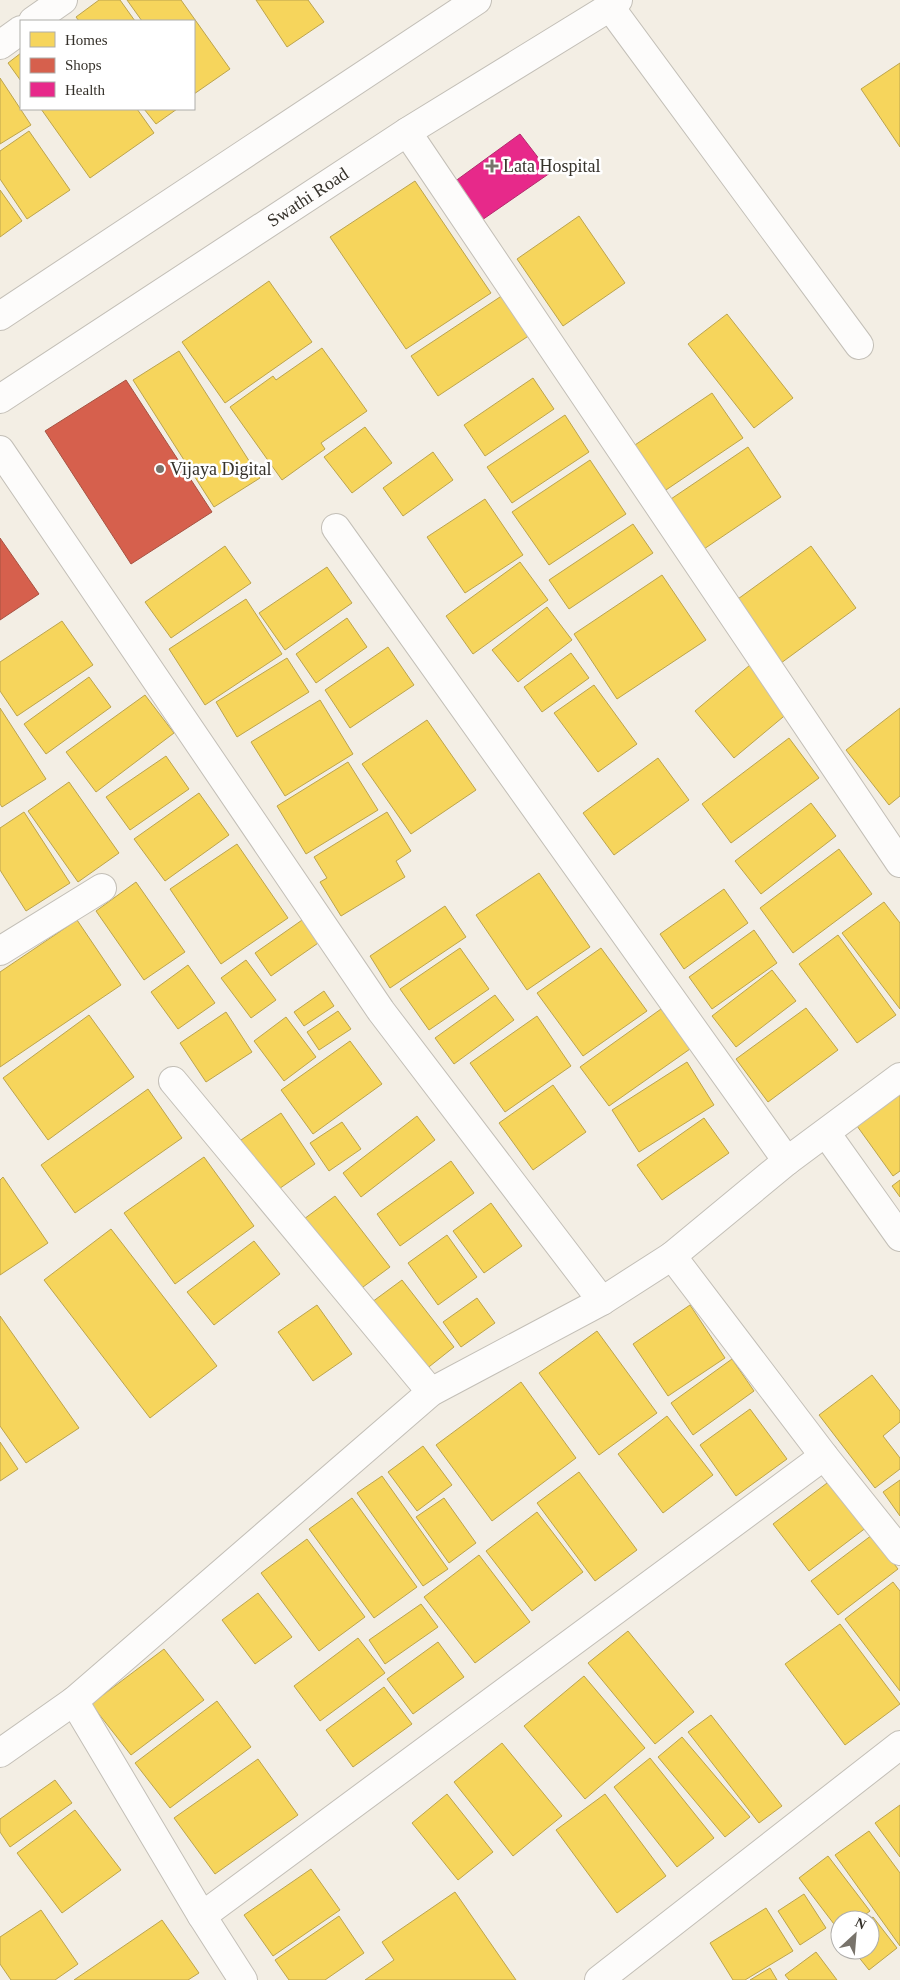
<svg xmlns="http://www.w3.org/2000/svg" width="900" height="1980" font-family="'Times New Roman',serif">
<rect width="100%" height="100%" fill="#f3eee4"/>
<!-- homes -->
<g fill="#f6d55c" stroke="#bca44d">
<polygon points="99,0 120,0 135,21 79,21 76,17"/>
<polygon points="127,0 181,0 230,69 194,94 194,21 142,21"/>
<polygon points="256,0 308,0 324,22 287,47"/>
<polygon points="21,53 21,81 8,63"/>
<polygon points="900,63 900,147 861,89"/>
<polygon points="0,78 31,125 0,144"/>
<polygon points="41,109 137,109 154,133 90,178"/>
<polygon points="144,109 177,109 156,124"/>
<polygon points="29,131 70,190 27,219 0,179 0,151"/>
<polygon points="415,181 491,293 406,349 330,237"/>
<polygon points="0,190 22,221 0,237"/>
<polygon points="579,216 625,283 563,326 517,259"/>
<polygon points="269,281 312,342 225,403 182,342"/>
<polygon points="503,295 530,335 438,396 411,356"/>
<polygon points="727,314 793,398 754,428 688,344"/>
<polygon points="322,348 367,411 321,443 325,449 282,480 230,407 273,376 276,380"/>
<polygon points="179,351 260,478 214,507 133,380"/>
<polygon points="533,378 554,409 485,456 464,425"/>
<polygon points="712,393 743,438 660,494 629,449"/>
<polygon points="565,415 589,452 512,503 487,467"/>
<polygon points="365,427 392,463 352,493 324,457"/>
<polygon points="748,447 781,497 701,551 668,501"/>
<polygon points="433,452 453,480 403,516 383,488"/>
<polygon points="590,460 626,514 549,565 512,512"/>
<polygon points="485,499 523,555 465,593 427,537"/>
<polygon points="633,524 653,553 569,609 549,580"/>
<polygon points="225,546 251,583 171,638 145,602"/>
<polygon points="811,546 856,608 777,666 731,604"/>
<polygon points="520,562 548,600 473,654 446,616"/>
<polygon points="327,567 352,603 285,650 259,613"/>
<polygon points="662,575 706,640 617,699 574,634"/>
<polygon points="246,599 282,654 205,705 169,649"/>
<polygon points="547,607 572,640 518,682 492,650"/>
<polygon points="347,618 367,647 316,683 296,654"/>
<polygon points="62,621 93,665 17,716 0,691 0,662"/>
<polygon points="388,647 414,685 350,728 325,690"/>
<polygon points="571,653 589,678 542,712 524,687"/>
<polygon points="287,658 309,692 237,737 216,702"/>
<polygon points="750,665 789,712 734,758 695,711"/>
<polygon points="89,677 111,707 46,754 24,724"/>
<polygon points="594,685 637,744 598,772 554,713"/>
<polygon points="145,695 174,733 96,792 66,752"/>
<polygon points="320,700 353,754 285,796 251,742"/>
<polygon points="0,708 46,779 2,807 0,804"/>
<polygon points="900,708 900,796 889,805 846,750"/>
<polygon points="427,720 476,790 411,834 362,764"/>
<polygon points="789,738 819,778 731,843 702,804"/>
<polygon points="166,756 189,789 130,830 106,797"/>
<polygon points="658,758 689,800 614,855 583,813"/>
<polygon points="348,762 378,810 306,854 277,806"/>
<polygon points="69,782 119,853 78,882 28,811"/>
<polygon points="199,793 229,835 165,881 134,839"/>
<polygon points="811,803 836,836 761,894 735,861"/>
<polygon points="24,812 70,883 26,911 0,870 0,828"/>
<polygon points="387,812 411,851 396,861 405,877 341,916 320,882 327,878 314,857"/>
<polygon points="237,844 288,918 221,964 170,889"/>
<polygon points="839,849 872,894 793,953 760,908"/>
<polygon points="539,873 590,947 527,990 476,915"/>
<polygon points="136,882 185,952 144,980 96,911"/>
<polygon points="724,889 748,923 684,969 660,934"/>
<polygon points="884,902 900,923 900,1009 842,933"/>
<polygon points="445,906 466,937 390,988 370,956"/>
<polygon points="305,918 321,941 271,976 255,953"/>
<polygon points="77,920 121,985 0,1067 0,972"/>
<polygon points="754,930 777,963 712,1009 689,977"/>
<polygon points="838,935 896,1015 857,1043 799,964"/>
<polygon points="460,948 489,989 429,1030 400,989"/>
<polygon points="601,948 647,1011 583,1056 537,993"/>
<polygon points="246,960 276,1000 251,1018 221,978"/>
<polygon points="188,965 215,1003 178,1029 151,992"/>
<polygon points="772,970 796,1001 736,1047 712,1016"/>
<polygon points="324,991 334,1006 304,1026 294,1012"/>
<polygon points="495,995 514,1020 454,1064 435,1038"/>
<polygon points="806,1008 838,1050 768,1102 736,1059"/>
<polygon points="661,1009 690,1049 609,1106 580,1067"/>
<polygon points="338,1011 351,1029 319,1050 307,1032"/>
<polygon points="226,1012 252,1052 206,1082 180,1043"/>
<polygon points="89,1015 134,1077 48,1140 3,1078"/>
<polygon points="537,1016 571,1066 505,1112 470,1063"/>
<polygon points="286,1017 316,1057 284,1081 254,1041"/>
<polygon points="350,1041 382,1084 313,1134 281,1090"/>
<polygon points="687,1062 714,1105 639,1152 612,1110"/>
<polygon points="553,1085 586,1132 533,1170 499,1123"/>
<polygon points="900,1087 900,1171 893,1176 852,1119"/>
<polygon points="148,1089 182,1138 75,1213 41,1165"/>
<polygon points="281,1113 315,1164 273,1193 238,1142"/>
<polygon points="417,1116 435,1140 361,1197 343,1173"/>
<polygon points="704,1118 729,1153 662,1200 637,1165"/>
<polygon points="342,1122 361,1149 329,1171 310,1143"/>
<polygon points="204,1157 254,1226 175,1284 124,1213"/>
<polygon points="451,1161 474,1193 400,1246 377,1214"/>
<polygon points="3,1177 48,1243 0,1275 0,1180"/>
<polygon points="900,1180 900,1197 892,1186"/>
<polygon points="335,1196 390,1267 359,1290 304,1219"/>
<polygon points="491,1203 522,1246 484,1273 453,1231"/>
<polygon points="111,1229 217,1366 150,1418 44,1280"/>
<polygon points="447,1235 477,1277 438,1305 408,1263"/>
<polygon points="254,1241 280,1274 214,1325 187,1292"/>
<polygon points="402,1280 454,1347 425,1370 372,1302"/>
<polygon points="477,1298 495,1323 461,1347 443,1322"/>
<polygon points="317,1305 352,1354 313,1381 278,1332"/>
<polygon points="690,1305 725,1358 668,1396 633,1344"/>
<polygon points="0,1316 79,1428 26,1463 0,1426"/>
<polygon points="597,1331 657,1413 599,1455 539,1373"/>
<polygon points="732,1359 754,1391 693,1435 671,1403"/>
<polygon points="872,1375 900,1411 900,1422 883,1436 900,1458 900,1469 875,1488 819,1415"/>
<polygon points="521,1382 576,1458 492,1521 436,1445"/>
<polygon points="750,1409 787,1459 736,1496 700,1445"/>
<polygon points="667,1416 713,1475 663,1513 618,1454"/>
<polygon points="0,1442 18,1469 0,1481"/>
<polygon points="423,1446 452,1485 417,1511 388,1472"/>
<polygon points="579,1472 637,1550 595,1581 537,1503"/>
<polygon points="382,1476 448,1569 423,1586 357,1493"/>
<polygon points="831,1480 867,1527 809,1571 773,1524"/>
<polygon points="900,1480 900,1516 883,1492"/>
<polygon points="352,1498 417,1587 374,1618 309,1529"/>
<polygon points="444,1498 476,1543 449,1563 416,1517"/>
<polygon points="537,1512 583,1572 532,1611 486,1551"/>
<polygon points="872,1535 898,1569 838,1615 811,1581"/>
<polygon points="307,1539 365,1617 319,1651 261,1573"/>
<polygon points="479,1555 530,1622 475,1663 424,1597"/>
<polygon points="893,1582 900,1591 900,1691 845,1619"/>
<polygon points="258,1593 292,1637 255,1664 222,1620"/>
<polygon points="421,1604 438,1627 385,1664 369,1640"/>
<polygon points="840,1624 900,1704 845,1745 785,1664"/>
<polygon points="628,1631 694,1712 655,1744 588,1663"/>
<polygon points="358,1638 385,1673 320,1721 294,1686"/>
<polygon points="438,1642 464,1677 413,1714 387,1679"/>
<polygon points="164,1649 204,1700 131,1755 91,1704"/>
<polygon points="584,1676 645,1748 585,1799 524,1726"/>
<polygon points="384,1687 412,1724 353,1767 326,1730"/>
<polygon points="217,1701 251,1747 170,1808 135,1763"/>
<polygon points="711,1715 782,1806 759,1823 688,1732"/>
<polygon points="682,1737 750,1817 725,1837 658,1757"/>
<polygon points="502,1743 562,1816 513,1856 454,1782"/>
<polygon points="650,1758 714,1838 677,1867 614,1787"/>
<polygon points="258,1759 298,1815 215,1874 174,1818"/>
<polygon points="55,1780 72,1803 10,1847 0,1832 0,1819"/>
<polygon points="447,1794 493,1852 458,1880 412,1823"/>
<polygon points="605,1794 666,1876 617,1913 556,1830"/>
<polygon points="900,1805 900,1857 875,1823"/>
<polygon points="75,1810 121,1870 62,1913 17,1853"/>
<polygon points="869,1831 900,1873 900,1946 835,1855"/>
<polygon points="828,1856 870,1911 858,1920 840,1920 840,1932 799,1878"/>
<polygon points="311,1869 340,1910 273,1956 244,1915"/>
<polygon points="455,1892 516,1980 365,1980 394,1960 382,1942"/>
<polygon points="804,1894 826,1928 800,1945 778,1911"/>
<polygon points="766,1908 793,1951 745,1980 733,1980 710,1943"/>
<polygon points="41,1910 78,1964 55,1980 11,1980 0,1964 0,1937"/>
<polygon points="339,1916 364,1953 325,1980 289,1980 275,1960"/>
<polygon points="873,1917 897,1948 869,1970 853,1950 870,1950 869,1920"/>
<polygon points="162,1920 199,1973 188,1980 74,1980"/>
<polygon points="816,1952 837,1980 789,1980 785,1975"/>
<polygon points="770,1968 777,1980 750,1980"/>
</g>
<!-- shops -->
<g fill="#d6604d" stroke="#a65242">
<polygon points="126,380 212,512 131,564 45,431"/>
<polygon points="0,538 39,594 0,620"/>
</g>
<!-- health -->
<polygon fill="#e7298a" stroke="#b22b6d" points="520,134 550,173 482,220 454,182"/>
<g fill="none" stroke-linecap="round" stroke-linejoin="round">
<!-- minor casing -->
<g stroke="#c3bfb7" stroke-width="30">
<g id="minor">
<polyline points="610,7 859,345"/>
<polyline points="33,21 63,0"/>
<polyline points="0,45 21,30"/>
<polyline points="407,132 900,863"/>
<polyline points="0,450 381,1011 602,1301"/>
<polyline points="336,528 787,1161"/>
<polyline points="0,951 102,888"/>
<polyline points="900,1077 787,1161 672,1256 824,1456 900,1551"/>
<polyline points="173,1081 431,1392"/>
<polyline points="826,1133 900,1237"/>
<polyline points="74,1701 202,1916 243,1980"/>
<polyline points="0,1753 74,1701 431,1392 602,1301 672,1256"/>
<polyline points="202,1916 824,1456"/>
<polyline points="599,1980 900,1745"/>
</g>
</g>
<!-- tertiary casing -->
<g stroke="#c3bfb7" stroke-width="30">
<g id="tertiary">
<polyline points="0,316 477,0"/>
<path id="s1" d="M0 399 407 132 610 7 618 0"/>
</g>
</g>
<!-- minor -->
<use href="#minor" stroke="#fdfcfb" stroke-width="28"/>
<!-- tertiary -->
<use href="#tertiary" stroke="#fdfcfb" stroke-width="28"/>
</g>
<!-- markers -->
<g fill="#78736b" stroke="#fff" stroke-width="2">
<path d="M489.5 158.5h5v5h5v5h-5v5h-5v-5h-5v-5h5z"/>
<circle cx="160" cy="469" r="5"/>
</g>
<g text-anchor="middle" stroke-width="5" stroke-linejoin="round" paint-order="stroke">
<!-- poi labels -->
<g font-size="18" fill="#35312a" stroke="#fff" text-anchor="start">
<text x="503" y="172">Lata Hospital</text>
<text x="170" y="475">Vijaya Digital</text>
</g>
<!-- street labels -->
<g font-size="18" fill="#35312a" stroke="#fff">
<text dy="6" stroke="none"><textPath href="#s1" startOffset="368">Swathi Road</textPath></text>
</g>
</g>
<!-- legend -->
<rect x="20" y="20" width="175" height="90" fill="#ffffff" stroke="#aeadaa"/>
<rect x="30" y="32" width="25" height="15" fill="#f6d55c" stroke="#aeadaa"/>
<text x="65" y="45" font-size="15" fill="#35312a">Homes</text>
<rect x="30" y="58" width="25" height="15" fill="#d6604d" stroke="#aeadaa"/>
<text x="65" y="70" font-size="15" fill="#35312a">Shops</text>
<rect x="30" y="82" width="25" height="15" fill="#e7298a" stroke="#aeadaa"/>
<text x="65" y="95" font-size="15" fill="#35312a">Health</text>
<!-- north arrow -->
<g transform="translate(855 1935) rotate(26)"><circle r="24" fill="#ffffff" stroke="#aeadaa"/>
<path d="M0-4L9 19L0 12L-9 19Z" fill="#78736b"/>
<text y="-8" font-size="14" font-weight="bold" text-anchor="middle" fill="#35312a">N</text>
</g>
</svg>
